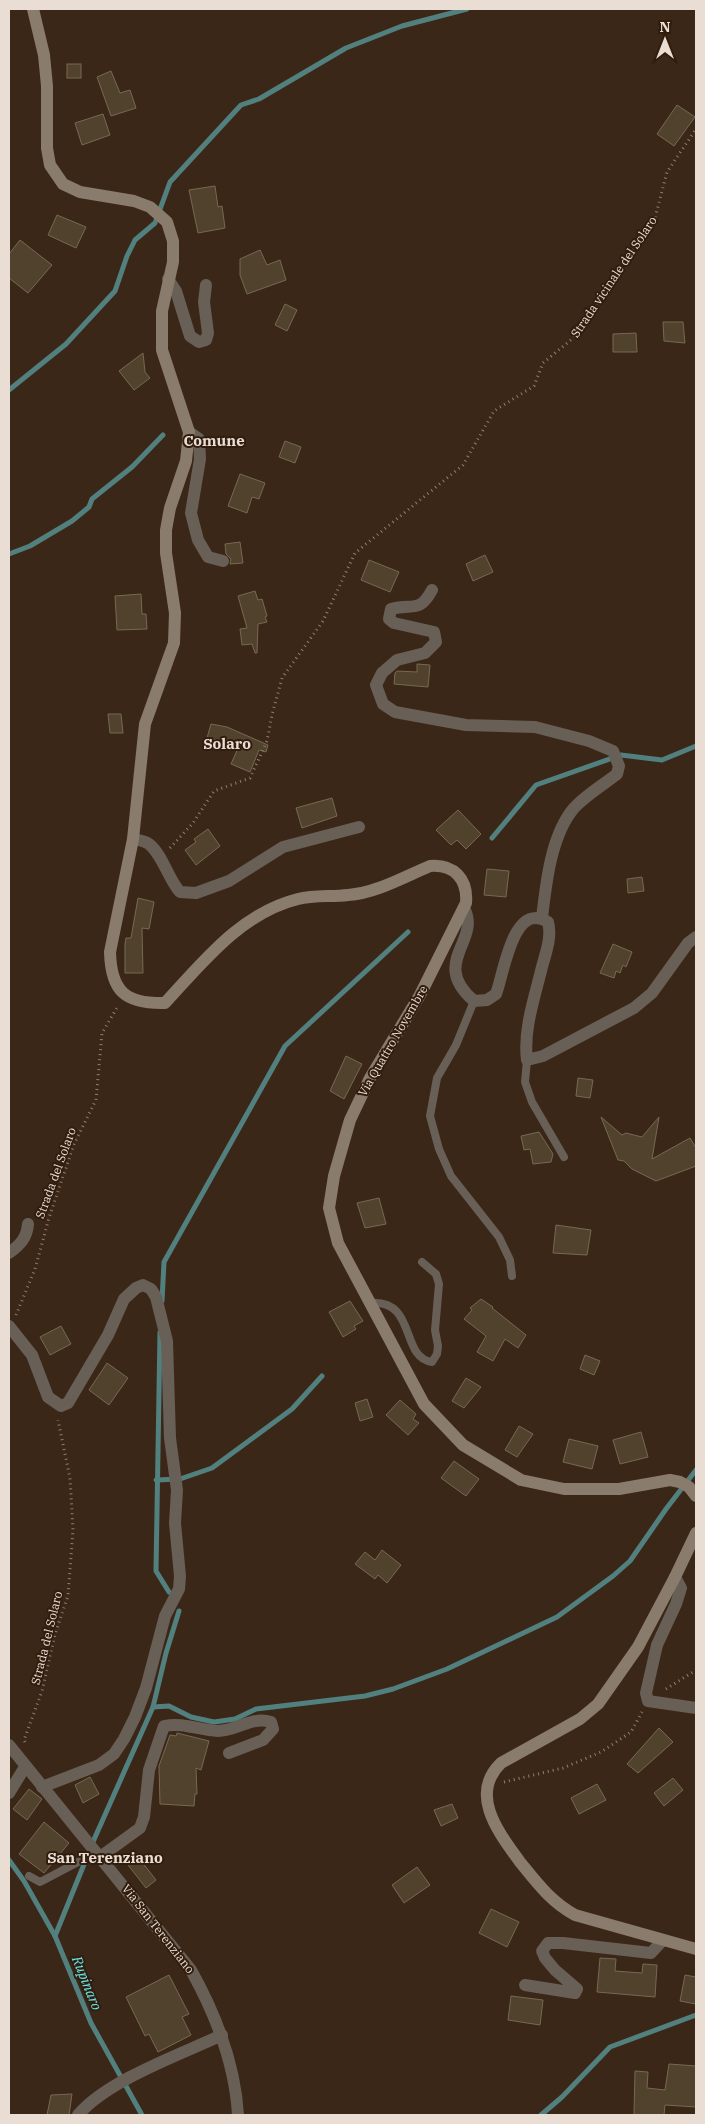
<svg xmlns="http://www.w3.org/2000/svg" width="705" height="2124" font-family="'IBM Plex Serif',serif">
<rect width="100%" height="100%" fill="#3b2718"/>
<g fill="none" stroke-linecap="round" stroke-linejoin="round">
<!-- stream -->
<g stroke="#51807f" stroke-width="5">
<polyline points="9,390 66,344 115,291 127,256 135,240 155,223 170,182 241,105 259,99 346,48 402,26 467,9"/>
<polyline points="9,554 30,546 72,521 89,507 92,499 132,467 163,435"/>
<polyline points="492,838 536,785 621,755 662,760 696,746"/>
<polyline points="162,1301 164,1262 285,1046 408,932"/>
<polyline points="160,1332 156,1571 169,1592"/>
<polyline points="156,1480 180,1479 212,1468 292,1409 322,1376"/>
<polyline points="153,1707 169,1706 191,1717 214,1722 235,1719 256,1709 365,1696 393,1689 447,1669 557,1617 613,1576 630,1561 666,1509 696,1470"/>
<polyline points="92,1844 153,1707 166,1653 179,1611"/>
<polyline points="9,1860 24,1881 55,1936 91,2023 142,2115"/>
<polyline points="55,1936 87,1857"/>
<polyline points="541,2115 562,2097 610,2047 696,2015"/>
</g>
</g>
<!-- building -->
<g fill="#50422c" stroke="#776951">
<rect x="67" y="64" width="14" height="14"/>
<polygon points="111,71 120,93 130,90 136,108 111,116 97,77"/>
<polygon points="677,105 695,117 674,146 657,134"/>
<polygon points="103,114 110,135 82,145 75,123"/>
<polygon points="215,186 218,207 222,206 225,228 198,233 189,190"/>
<polygon points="57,215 86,227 76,248 48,235"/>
<polygon points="20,240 52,265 28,293 9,278 9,254"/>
<polygon points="260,250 267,265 280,260 286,280 247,294 240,275 240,259"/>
<polygon points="285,304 297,310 287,331 275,325"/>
<polygon points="663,322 683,322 685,343 664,341"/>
<polygon points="636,333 637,352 613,352 613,334"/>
<polygon points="143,353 145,372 150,378 134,390 119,371"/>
<polygon points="285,441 301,447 295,463 279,457"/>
<polygon points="240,474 265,483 259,499 252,497 247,513 228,506"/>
<polygon points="240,542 243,563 230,564 231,559 226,554 225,544"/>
<polygon points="485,555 493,572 473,581 466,564"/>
<polygon points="369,560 399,572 390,592 361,580"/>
<polygon points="255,591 258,600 262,599 267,616 265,617 267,622 258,624 257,653 255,653 252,644 242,645 240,629 247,628 238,596"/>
<polygon points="141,594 142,614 146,614 147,629 117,630 115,596"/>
<polygon points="417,664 430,665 428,687 394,684 395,673 397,671 417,672"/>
<polygon points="108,714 121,714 123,733 110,733"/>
<polygon points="211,724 227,727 268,745 266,752 259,750 250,772 231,764 239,746 207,738"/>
<polygon points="332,798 337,816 302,828 296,808"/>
<polygon points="458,810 481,834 466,849 457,840 451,845 436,830"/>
<polygon points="208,829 220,846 196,865 185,850 196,842 194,839"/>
<polygon points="487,869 509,871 506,897 484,895"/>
<polygon points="642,877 644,891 628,893 627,879"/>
<polygon points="138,898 154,902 149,929 142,928 143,973 125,973 125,944 126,938 131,938"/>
<polygon points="613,944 632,952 626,967 623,965 620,973 616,971 614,978 600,973"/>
<polygon points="346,1056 362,1064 344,1099 330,1091"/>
<polygon points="578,1078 593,1080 590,1098 576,1096"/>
<polygon points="601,1117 622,1135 626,1133 642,1137 659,1117 652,1159 690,1138 696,1148 696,1166 656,1181 632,1169 624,1161 618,1160"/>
<polygon points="539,1132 553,1154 551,1162 533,1164 530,1149 524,1150 521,1136"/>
<polygon points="379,1198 386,1224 365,1228 357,1203"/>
<polygon points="556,1225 591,1230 587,1255 553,1253"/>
<polygon points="481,1299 493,1307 492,1308 526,1335 518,1348 505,1339 493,1361 477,1352 486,1336 464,1319 472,1310 470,1308"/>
<polygon points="350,1301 363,1321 354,1326 356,1329 343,1337 329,1312"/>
<polygon points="61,1326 71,1344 50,1355 40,1337"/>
<polygon points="585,1355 600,1361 594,1375 580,1369"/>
<polygon points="107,1363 128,1378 109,1405 89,1390"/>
<polygon points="466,1378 481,1387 464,1408 452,1401"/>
<polygon points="367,1399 373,1417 360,1421 355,1403"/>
<polygon points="400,1400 416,1414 413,1419 419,1423 408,1435 386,1415"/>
<polygon points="519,1426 533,1434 517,1457 505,1450"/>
<polygon points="641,1432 648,1457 620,1464 613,1440"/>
<polygon points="569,1439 598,1446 592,1469 563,1462"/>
<polygon points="454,1461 479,1479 466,1496 441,1478"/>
<polygon points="382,1550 401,1565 387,1583 378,1575 375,1579 355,1564 365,1552 375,1560"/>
<polygon points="659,1728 673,1742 638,1773 627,1764"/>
<polygon points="177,1733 209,1741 201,1770 196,1768 197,1794 195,1794 194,1806 160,1804 159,1766 170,1735 176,1736"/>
<polygon points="90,1777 99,1794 83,1803 75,1785"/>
<polygon points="673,1778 683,1790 664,1806 654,1793"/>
<polygon points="597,1784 606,1800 579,1814 571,1798"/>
<polygon points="29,1789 42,1799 27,1820 13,1809"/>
<polygon points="452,1804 458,1818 441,1826 434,1810"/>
<polygon points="44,1822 69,1843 44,1873 19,1854"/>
<polygon points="138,1857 156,1880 146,1888 128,1865"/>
<polygon points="417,1867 430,1885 404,1903 392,1885"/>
<polygon points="491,1909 519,1922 507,1947 479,1933"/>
<polygon points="600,1958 616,1959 615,1971 642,1973 643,1964 657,1965 655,1997 597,1992"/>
<polygon points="169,1975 189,2014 182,2017 191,2035 158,2052 149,2034 145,2036 126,1997"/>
<polygon points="685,1975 696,1977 696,2004 680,2001"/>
<polygon points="511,1996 543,2000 540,2025 508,2020"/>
<polygon points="669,2064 696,2066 696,2107 665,2105 664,2115 634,2115 635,2071 648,2072 647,2088 665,2090"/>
<polygon points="72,2094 69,2115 47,2115 51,2095"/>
</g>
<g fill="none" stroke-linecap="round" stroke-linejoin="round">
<!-- path -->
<g stroke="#8f7f72" stroke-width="3" stroke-dasharray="1 4" stroke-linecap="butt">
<polyline points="170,848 193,823 214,791 250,778 267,741 272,715 282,678 323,621 355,553 463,465 494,411 534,386 543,363 572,339 655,218 667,172 696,129"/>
<polyline points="16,1315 35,1269 49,1218 74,1144 96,1100 102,1033 118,1006"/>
<polyline points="666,1689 696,1670"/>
<polyline points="25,1742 24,1740 42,1691 55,1634 68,1596 73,1530 70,1478 58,1420"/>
<polyline points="504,1782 563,1768 601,1752 631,1732 642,1712"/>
</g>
<!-- service -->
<g stroke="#685f56" stroke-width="8">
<polyline points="474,1001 456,1045 437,1078 430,1116 439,1149 451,1176 499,1237 510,1260 512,1276"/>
<polyline points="527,1060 525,1082 532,1102 564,1157"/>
<path d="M370 1303C417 1299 400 1358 432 1362L437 1354 438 1346 435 1330 439 1284 436 1274 422 1262"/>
<polyline points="29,1876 40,1882 44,1880 97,1852"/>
</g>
<!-- minor -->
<g stroke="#685f56" stroke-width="12">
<polyline points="168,279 176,291 190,336 199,342 206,340 208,333 204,302 206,285"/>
<polyline points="189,432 199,439 200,459 191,513 198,540 208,557 223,561"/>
<path d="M432 590C419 614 413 603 391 609L389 619 394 623 434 632 436 642 425 653 397 660 382 673 376 685 383 704 395 712 466 725 535 727 589 741 613 751 619 766 617 774C603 785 586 795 574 808 551 835 546 883 542 918"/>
<path d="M133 839C138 840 145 841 149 844 163 855 168 879 180 892L196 893 229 881 283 847 359 827"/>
<path d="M464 908C482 941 429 962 474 1001L487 1000 496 994C504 973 513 900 548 922 552 937 546 952 542 967 535 996 523 1030 527 1060L543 1056 634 1008 652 993 688 943 696 937"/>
<path d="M9 1253C20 1245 27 1238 28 1224"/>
<polyline points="9,1326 32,1355 48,1397 61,1406 68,1403 108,1335 124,1299 136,1288 143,1285 151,1289 156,1297 167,1341 170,1438 177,1490 175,1523 180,1576 179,1589 165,1616 146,1688 135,1717 124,1739 114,1754 99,1765 42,1787"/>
<polyline points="675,1577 681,1588 676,1604 657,1645 646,1693 648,1701 696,1708"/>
<polyline points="9,1793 25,1767"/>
<path d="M100 1857 140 1828 144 1817 149 1770 164 1726C183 1722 199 1730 218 1731 237 1731 251 1716 271 1722L273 1729 263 1740 229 1753"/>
<polyline points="525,1985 575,1993 577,1989 555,1970 545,1958 542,1951 548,1943 563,1943 651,1953 663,1940"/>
<path d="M78 2115C108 2080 179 2055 222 2035"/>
</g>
<!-- tertiary -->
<path stroke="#685f56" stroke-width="12" d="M9 1745 191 1970C216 2015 235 2063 238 2115"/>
<!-- secondary -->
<g stroke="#897c6d" stroke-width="12">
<path d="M33 9 44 55 47 86V148L50 165 63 184 80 192 134 201 150 207 167 222 173 241V262L162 311V350L189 432 186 461 170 508 166 530V553L175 613 174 643 145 724 133 839 110 952C111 992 126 1004 165 1003 203 962 241 913 298 899 314 895 331 897 348 895 376 893 404 877 430 866 454 864 468 879 466 903L420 995 370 1078 350 1120 334 1176 329 1208 338 1243 424 1404 463 1445 521 1480 564 1489H619L670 1480 680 1482 689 1487 696 1496"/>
<path d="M696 1533 675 1577 638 1647 598 1704 580 1719 501 1763C468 1795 500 1834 520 1862 537 1883 551 1902 575 1915L696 1949"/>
</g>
</g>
<g text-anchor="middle" stroke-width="4" stroke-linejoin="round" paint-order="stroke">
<!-- street labels -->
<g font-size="12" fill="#eaddd3" stroke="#311d0e">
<text transform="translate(614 277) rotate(-56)" y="4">Strada vicinale del Solaro</text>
<text transform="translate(393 1041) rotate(-60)" y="4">Via Quattro Novembre</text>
<text transform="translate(56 1173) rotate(-70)" y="4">Strada del Solaro</text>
<text transform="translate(47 1638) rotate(-76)" y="4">Strada del Solaro</text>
<text transform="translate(158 1929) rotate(52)" y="4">Via San Terenziano</text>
</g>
<!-- water labels -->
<g font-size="14" font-style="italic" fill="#67e7eb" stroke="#311d0e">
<text transform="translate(87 1983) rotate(68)" y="5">Rupinaro</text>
</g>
<!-- quarter labels -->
<g font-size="15" font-weight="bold" fill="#eaddd3" stroke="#311d0e">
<text x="214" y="446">Comune</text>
<text x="227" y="749">Solaro</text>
<text x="105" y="1863">San Terenziano</text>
</g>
</g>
<!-- border -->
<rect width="705" height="2124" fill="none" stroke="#eaddd3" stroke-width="20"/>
<!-- north arrow -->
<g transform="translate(665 40)" stroke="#311d0e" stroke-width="4" paint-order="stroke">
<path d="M0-4L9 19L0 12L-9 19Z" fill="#eaddd3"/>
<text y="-8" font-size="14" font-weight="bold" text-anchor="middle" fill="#eaddd3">N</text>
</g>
</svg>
